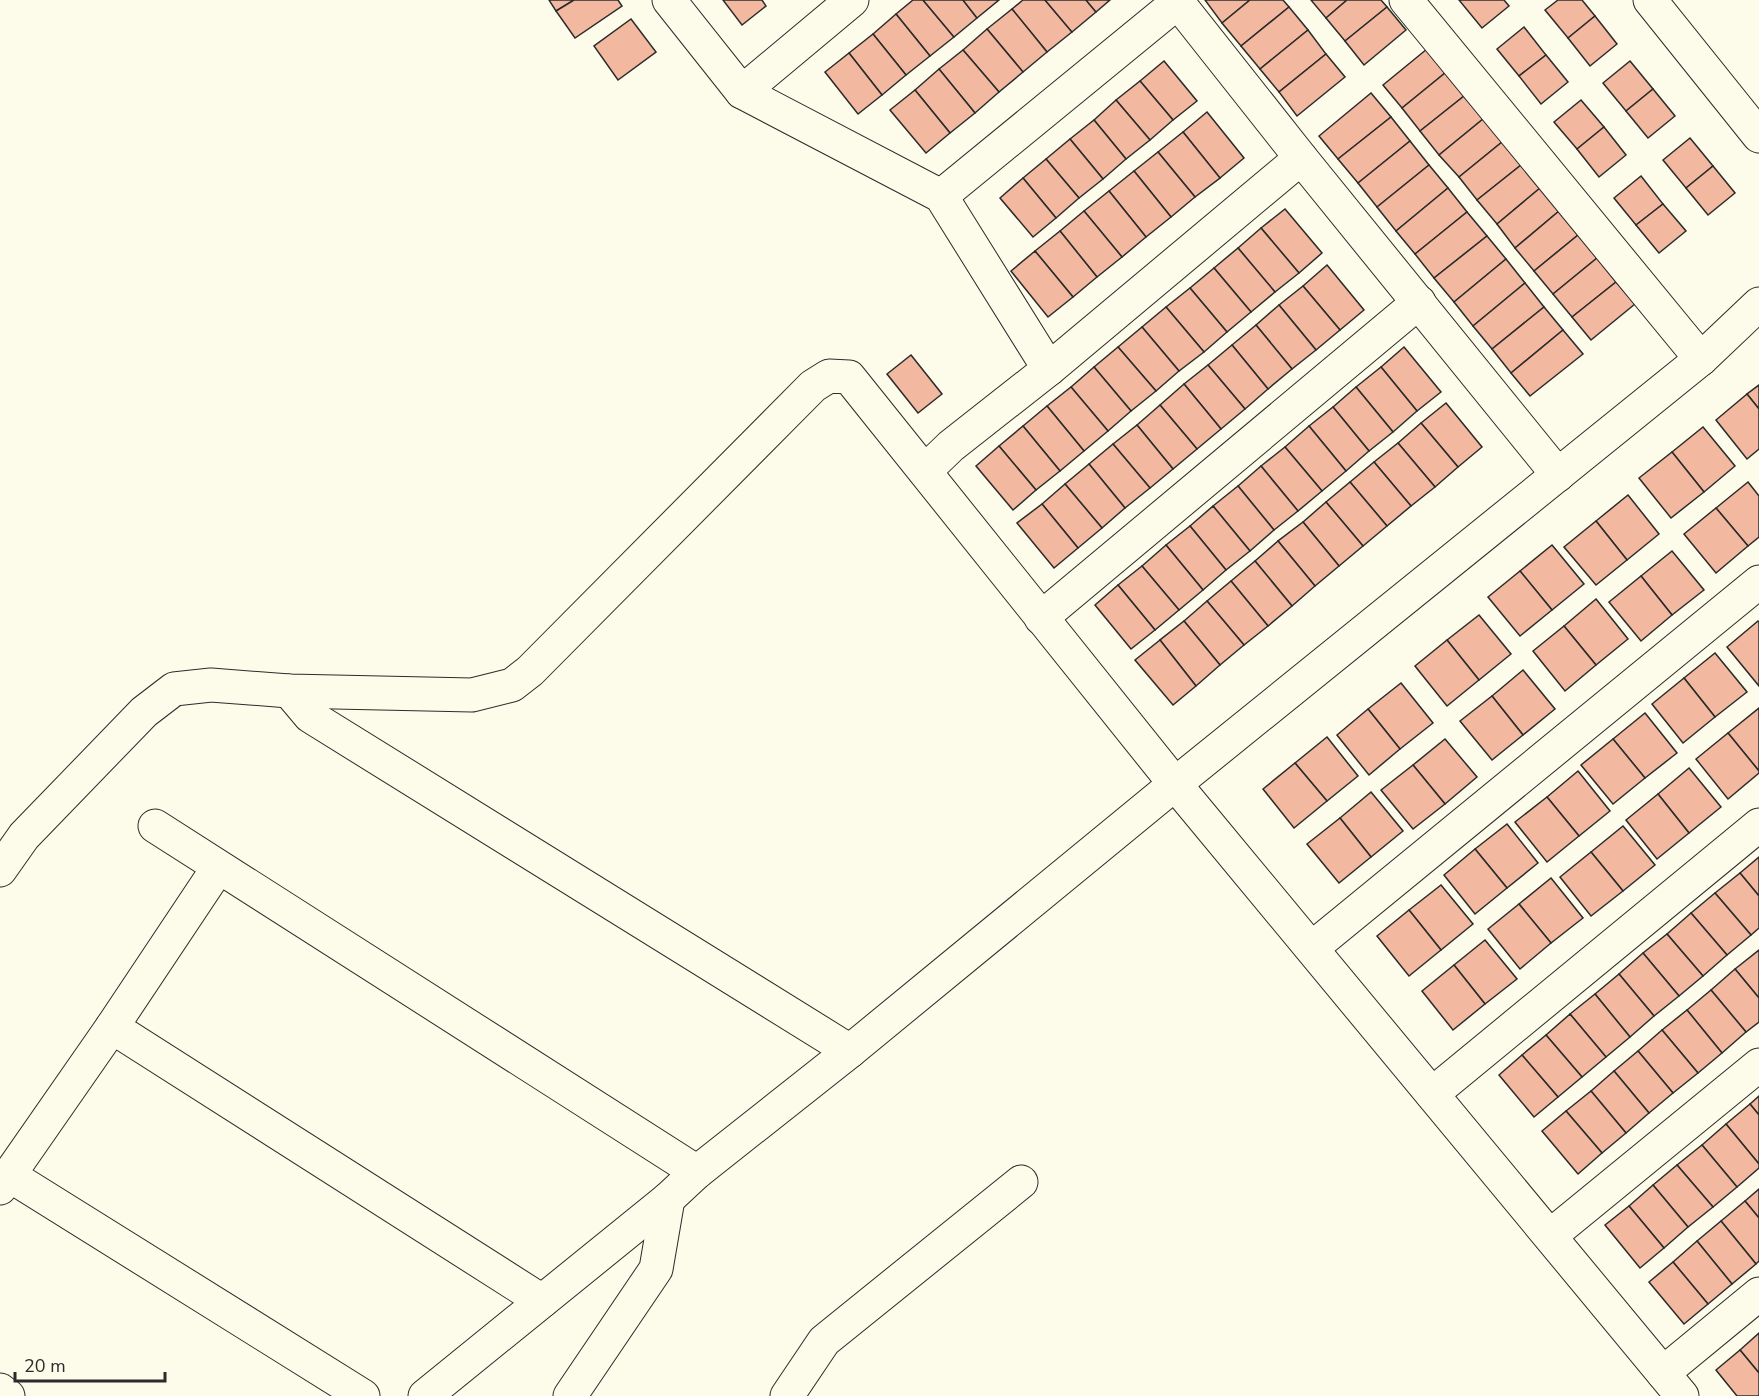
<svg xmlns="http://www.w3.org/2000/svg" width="1759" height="1396" font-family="'Nunito Sans',sans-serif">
<rect width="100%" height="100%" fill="#fdfbea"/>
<!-- building -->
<g fill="#f2b8a0" stroke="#2b2b2b" stroke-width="1.5">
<polygon points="549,0 574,0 556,11"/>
<polygon points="574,0 618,0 622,6 575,38 556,11"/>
<polygon points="723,0 762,0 766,6 742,25"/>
<polygon points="913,0 923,0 954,37 930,56 896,14"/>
<polygon points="923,0 963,0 977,18 954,37"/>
<polygon points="963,0 999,0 977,18"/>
<polygon points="1023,0 1045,0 1072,32 1047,52 1012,9"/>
<polygon points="1045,0 1086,0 1096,12 1072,32"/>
<polygon points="1086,0 1110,0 1096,12"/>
<polygon points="1205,0 1250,0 1222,23"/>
<polygon points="1250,0 1283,0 1289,7 1241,46 1222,23"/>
<polygon points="1311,0 1347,0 1326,18"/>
<polygon points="1347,0 1381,0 1387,7 1345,41 1326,18"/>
<polygon points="1459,0 1504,0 1509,6 1482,28"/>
<polygon points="1558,0 1582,0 1595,16 1568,38 1545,10"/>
<polygon points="1289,7 1308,30 1260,69 1241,46"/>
<polygon points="1387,7 1406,30 1364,65 1345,41"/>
<polygon points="1012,9 1047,52 1023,72 987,29"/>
<polygon points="896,14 930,56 906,75 873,34"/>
<polygon points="1595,16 1617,44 1590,66 1568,38"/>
<polygon points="631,19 656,52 618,80 594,46"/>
<polygon points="1524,27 1546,55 1519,76 1497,49"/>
<polygon points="987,29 1023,72 999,92 963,50"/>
<polygon points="1308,30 1326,54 1279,92 1260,69"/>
<polygon points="873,34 906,75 882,95 849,53"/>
<polygon points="1427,49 1445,73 1402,108 1383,85"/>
<polygon points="963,50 999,92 975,113 939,69"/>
<polygon points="849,53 882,95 858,114 825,72"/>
<polygon points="1326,54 1345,77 1297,116 1279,92"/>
<polygon points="1546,55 1568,82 1541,104 1519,76"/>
<polygon points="1164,61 1197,101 1173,120 1140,81"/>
<polygon points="1630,61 1653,89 1626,111 1603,83"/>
<polygon points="939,69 975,113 950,133 915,90"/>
<polygon points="1445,73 1464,96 1420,131 1402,108"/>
<polygon points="1140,81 1173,120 1150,140 1116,100"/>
<polygon points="1653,89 1675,116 1648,138 1626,111"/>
<polygon points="915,90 950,133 926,153 890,110"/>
<polygon points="1371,93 1391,117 1338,159 1319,136"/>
<polygon points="1464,96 1483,119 1439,155 1420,131"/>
<polygon points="1116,100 1150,140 1126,159 1094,120"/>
<polygon points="1581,100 1604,127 1577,149 1554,122"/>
<polygon points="1207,112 1244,158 1220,178 1183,132"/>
<polygon points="1391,117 1410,141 1358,183 1338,159"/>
<polygon points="1483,119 1502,142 1459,177 1439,155"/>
<polygon points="1094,120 1126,159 1103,179 1070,139"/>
<polygon points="1604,127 1626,155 1599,177 1577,149"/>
<polygon points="1183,132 1220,178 1195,197 1158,152"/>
<polygon points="1690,138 1713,166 1686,188 1663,160"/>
<polygon points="1070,139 1103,179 1079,198 1046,159"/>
<polygon points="1410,141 1429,165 1377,207 1358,183"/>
<polygon points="1502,142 1521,165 1477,200 1459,177"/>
<polygon points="1158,152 1195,197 1171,217 1134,171"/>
<polygon points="1046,159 1079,198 1056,218 1023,178"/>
<polygon points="1429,165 1448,188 1396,231 1377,207"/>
<polygon points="1521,165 1540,188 1497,224 1477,200"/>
<polygon points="1713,166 1735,193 1708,215 1686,188"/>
<polygon points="1134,171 1171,217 1146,237 1109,191"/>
<polygon points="1641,176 1663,204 1636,225 1614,198"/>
<polygon points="1023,178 1056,218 1033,237 1000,198"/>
<polygon points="1448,188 1467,212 1415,254 1396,231"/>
<polygon points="1540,188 1559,211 1515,248 1497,224"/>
<polygon points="1109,191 1146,237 1122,257 1084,211"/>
<polygon points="1663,204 1686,231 1659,253 1636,225"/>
<polygon points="1285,209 1322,253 1299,273 1261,228"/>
<polygon points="1084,211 1122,257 1097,277 1060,231"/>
<polygon points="1559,211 1578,235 1534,271 1515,248"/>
<polygon points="1467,212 1487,236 1434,278 1415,254"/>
<polygon points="1261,228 1299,273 1275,292 1238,248"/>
<polygon points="1060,231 1097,277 1073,297 1035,251"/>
<polygon points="1578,235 1597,258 1553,294 1534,271"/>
<polygon points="1487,236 1506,259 1454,302 1434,278"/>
<polygon points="1238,248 1275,292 1251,312 1214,268"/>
<polygon points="1035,251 1073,297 1048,317 1011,271"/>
<polygon points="1597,258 1616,282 1572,317 1553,294"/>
<polygon points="1506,259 1525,283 1473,326 1454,302"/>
<polygon points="1327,265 1364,310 1340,330 1303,286"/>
<polygon points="1214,268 1251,312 1227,332 1190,288"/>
<polygon points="1616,282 1635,304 1591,340 1572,317"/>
<polygon points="1525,283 1544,307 1492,349 1473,326"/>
<polygon points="1303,286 1340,330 1316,350 1279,305"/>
<polygon points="1190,288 1227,332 1204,352 1166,307"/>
<polygon points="1279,305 1316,350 1292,369 1256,325"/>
<polygon points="1166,307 1204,352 1179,371 1142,327"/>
<polygon points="1544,307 1563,330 1511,373 1492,349"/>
<polygon points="1256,325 1292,369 1268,389 1232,345"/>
<polygon points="1142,327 1179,371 1156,391 1118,347"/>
<polygon points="1563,330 1583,354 1530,396 1511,373"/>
<polygon points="1232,345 1268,389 1245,409 1208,365"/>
<polygon points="1118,347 1156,391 1131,411 1094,367"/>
<polygon points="1404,347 1441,392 1417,411 1381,367"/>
<polygon points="911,355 942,394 918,413 887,374"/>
<polygon points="1208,365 1245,409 1221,429 1184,384"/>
<polygon points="1094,367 1131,411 1108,431 1071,387"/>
<polygon points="1381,367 1417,411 1393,432 1356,387"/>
<polygon points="1184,384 1221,429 1197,449 1160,405"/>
<polygon points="1759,385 1759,409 1747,394"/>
<polygon points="1071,387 1108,431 1084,451 1047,406"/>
<polygon points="1356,387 1393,432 1369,451 1333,407"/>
<polygon points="1747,394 1759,409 1759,449 1747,459 1716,420"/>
<polygon points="1446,403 1482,447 1458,467 1421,423"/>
<polygon points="1160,405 1197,449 1173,469 1137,425"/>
<polygon points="1047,406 1084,451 1060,471 1023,426"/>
<polygon points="1333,407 1369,451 1346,471 1309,426"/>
<polygon points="1421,423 1458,467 1435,487 1398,443"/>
<polygon points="1137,425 1173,469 1150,488 1113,444"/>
<polygon points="1023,426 1060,471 1036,490 999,446"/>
<polygon points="1309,426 1346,471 1322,491 1285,447"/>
<polygon points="1703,427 1735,466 1704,492 1672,452"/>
<polygon points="1398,443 1435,487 1411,506 1374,462"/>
<polygon points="1113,444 1150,488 1125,508 1089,464"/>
<polygon points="999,446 1036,490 1013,510 976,466"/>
<polygon points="1285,447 1322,491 1298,511 1261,466"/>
<polygon points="1672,452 1704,492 1671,518 1639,478"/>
<polygon points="1374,462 1411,506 1387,526 1350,482"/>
<polygon points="1089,464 1125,508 1102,528 1065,484"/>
<polygon points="1261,466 1298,511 1274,530 1238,486"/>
<polygon points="1350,482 1387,526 1363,546 1326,502"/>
<polygon points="1748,482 1759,496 1759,537 1748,546 1716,508"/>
<polygon points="1065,484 1102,528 1078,548 1042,504"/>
<polygon points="1238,486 1274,530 1250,551 1213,506"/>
<polygon points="1628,495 1659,534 1627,560 1596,521"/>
<polygon points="1326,502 1363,546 1339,566 1303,522"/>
<polygon points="1042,504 1078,548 1054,568 1017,523"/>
<polygon points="1213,506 1250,551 1226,570 1190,526"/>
<polygon points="1716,508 1748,546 1716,573 1684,534"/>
<polygon points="1596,521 1627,560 1596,585 1564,547"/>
<polygon points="1303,522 1339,566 1315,586 1278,541"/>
<polygon points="1190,526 1226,570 1203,590 1166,545"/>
<polygon points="1278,541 1315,586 1292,606 1255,561"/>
<polygon points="1166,545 1203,590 1179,610 1142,566"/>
<polygon points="1552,545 1584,584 1552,610 1520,571"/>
<polygon points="1672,551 1704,590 1672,615 1641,576"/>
<polygon points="1255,561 1292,606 1268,626 1231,581"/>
<polygon points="1142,566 1179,610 1155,630 1118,585"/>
<polygon points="1520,571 1552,610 1520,636 1488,597"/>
<polygon points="1641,576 1672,615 1641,641 1609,602"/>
<polygon points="1231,581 1268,626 1244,645 1207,601"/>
<polygon points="1118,585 1155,630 1131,649 1095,605"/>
<polygon points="1596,599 1628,639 1596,665 1564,626"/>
<polygon points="1207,601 1244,645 1220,665 1184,621"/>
<polygon points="1479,615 1511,654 1479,680 1447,640"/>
<polygon points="1184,621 1220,665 1196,686 1160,640"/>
<polygon points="1758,621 1759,622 1759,686 1727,647"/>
<polygon points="1564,626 1596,665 1565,691 1533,651"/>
<polygon points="1160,640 1196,686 1173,705 1135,660"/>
<polygon points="1447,640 1479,680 1447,706 1415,666"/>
<polygon points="1715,653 1747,692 1715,717 1684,678"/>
<polygon points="1523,670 1555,709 1523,735 1492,696"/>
<polygon points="1684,678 1715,717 1683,743 1652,704"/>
<polygon points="1401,683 1433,723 1400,749 1368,709"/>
<polygon points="1492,696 1523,735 1492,760 1460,721"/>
<polygon points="1759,708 1759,771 1728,733"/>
<polygon points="1368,709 1400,749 1369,775 1337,735"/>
<polygon points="1645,713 1677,753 1645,778 1613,739"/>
<polygon points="1728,733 1759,771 1759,773 1728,799 1696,759"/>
<polygon points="1327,737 1358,776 1327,801 1295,763"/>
<polygon points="1445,739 1477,777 1445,804 1413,765"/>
<polygon points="1613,739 1645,778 1613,804 1581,765"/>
<polygon points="1295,763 1327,801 1294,828 1263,789"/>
<polygon points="1413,765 1445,804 1413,829 1381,790"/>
<polygon points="1689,768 1721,807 1689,833 1658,794"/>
<polygon points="1578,771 1610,811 1579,836 1547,797"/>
<polygon points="1371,792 1403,831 1371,857 1340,818"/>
<polygon points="1658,794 1689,833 1657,859 1626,820"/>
<polygon points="1547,797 1579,836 1547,862 1515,822"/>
<polygon points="1340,818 1371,857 1339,883 1307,844"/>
<polygon points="1507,824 1538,863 1507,888 1475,849"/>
<polygon points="1623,826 1655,865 1623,891 1591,852"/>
<polygon points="1475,849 1507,888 1475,914 1444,875"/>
<polygon points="1591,852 1623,891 1591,916 1560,877"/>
<polygon points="1759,857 1759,896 1740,873"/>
<polygon points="1740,873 1759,896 1759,928 1751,935 1715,893"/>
<polygon points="1551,878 1583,918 1551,943 1519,904"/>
<polygon points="1441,885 1473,924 1441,950 1409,910"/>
<polygon points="1715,893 1751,935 1727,955 1691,913"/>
<polygon points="1519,904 1551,943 1520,969 1488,929"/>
<polygon points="1409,910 1441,950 1409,976 1377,936"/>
<polygon points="1691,913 1727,955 1703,976 1667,934"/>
<polygon points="1667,934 1703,976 1679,996 1643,953"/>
<polygon points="1485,940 1517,979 1485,1004 1454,965"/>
<polygon points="1759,950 1759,998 1735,969"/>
<polygon points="1643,953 1679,996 1654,1016 1619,974"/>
<polygon points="1454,965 1485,1004 1453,1030 1422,991"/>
<polygon points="1735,969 1759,998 1759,1022 1746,1032 1711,990"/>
<polygon points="1619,974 1654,1016 1630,1037 1595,994"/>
<polygon points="1711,990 1746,1032 1722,1053 1687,1010"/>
<polygon points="1595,994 1630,1037 1606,1057 1570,1014"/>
<polygon points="1687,1010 1722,1053 1698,1073 1662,1030"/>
<polygon points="1570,1014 1606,1057 1582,1077 1546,1035"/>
<polygon points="1662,1030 1698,1073 1673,1093 1638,1051"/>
<polygon points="1546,1035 1582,1077 1558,1097 1522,1055"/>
<polygon points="1638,1051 1673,1093 1649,1113 1614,1071"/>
<polygon points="1522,1055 1558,1097 1534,1117 1499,1075"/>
<polygon points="1614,1071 1649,1113 1626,1133 1591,1091"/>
<polygon points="1591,1091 1626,1133 1602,1153 1566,1111"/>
<polygon points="1759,1096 1759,1115 1750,1104"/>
<polygon points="1750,1104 1759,1115 1759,1164 1726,1124"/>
<polygon points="1566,1111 1602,1153 1578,1174 1542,1131"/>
<polygon points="1726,1124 1759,1164 1759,1168 1737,1187 1702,1145"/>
<polygon points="1702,1145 1737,1187 1713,1207 1677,1165"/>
<polygon points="1677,1165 1713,1207 1688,1227 1653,1185"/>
<polygon points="1653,1185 1688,1227 1664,1248 1629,1206"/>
<polygon points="1759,1189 1759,1218 1745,1201"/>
<polygon points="1745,1201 1759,1218 1759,1261 1756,1264 1721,1221"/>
<polygon points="1629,1206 1664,1248 1640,1268 1605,1225"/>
<polygon points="1721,1221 1756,1264 1732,1284 1697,1241"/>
<polygon points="1697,1241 1732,1284 1708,1304 1673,1262"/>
<polygon points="1673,1262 1708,1304 1684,1324 1649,1282"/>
<polygon points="1759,1333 1759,1373 1740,1350"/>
<polygon points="1740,1350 1759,1373 1759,1396 1737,1396 1716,1370"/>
</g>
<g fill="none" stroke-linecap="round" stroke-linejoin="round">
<!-- street casing -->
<g stroke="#2b2b2b" stroke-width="35">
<g id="street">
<polyline points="669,0 742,92 941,196 1049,369"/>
<polyline points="1176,0 1301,158 1558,475"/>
<polyline points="1406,0 1701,359"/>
<polyline points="1650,0 1759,136"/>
<polyline points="742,92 852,0"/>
<polyline points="941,196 1178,2"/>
<polyline points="925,471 951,446 1049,369 1301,158"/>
<polyline points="1041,618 1419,302"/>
<polyline points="289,691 310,716 850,1051"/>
<polyline points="155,826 697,1172"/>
<polyline points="0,870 24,836 144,712 174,689 211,685 289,691 472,695 512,685 530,671 813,386 829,376 849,377 1175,784 1682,1396"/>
<polyline points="1312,948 1759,582"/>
<polyline points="112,1027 542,1301"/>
<polyline points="1432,1094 1759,825"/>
<polyline points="9,1175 363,1396"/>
<polyline points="0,1188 112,1027 218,868"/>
<polyline points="1550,1236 1759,1065"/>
<polyline points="1663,1373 1759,1294"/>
<polyline points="0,1390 8,1396"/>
<polyline points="425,1396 668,1199 697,1172 850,1051 1175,784 1701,359 1759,304"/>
<polyline points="570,1396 656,1269 668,1199"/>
<polyline points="787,1396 824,1341 1021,1182"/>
</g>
</g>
<!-- street -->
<use href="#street" stroke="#fdfbea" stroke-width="33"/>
</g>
<!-- scale -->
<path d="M15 1372v9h150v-9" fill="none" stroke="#2b2b2b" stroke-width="3"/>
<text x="24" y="1372" font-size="18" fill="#2b2b2b" stroke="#fdfbea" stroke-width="4.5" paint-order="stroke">20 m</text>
</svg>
